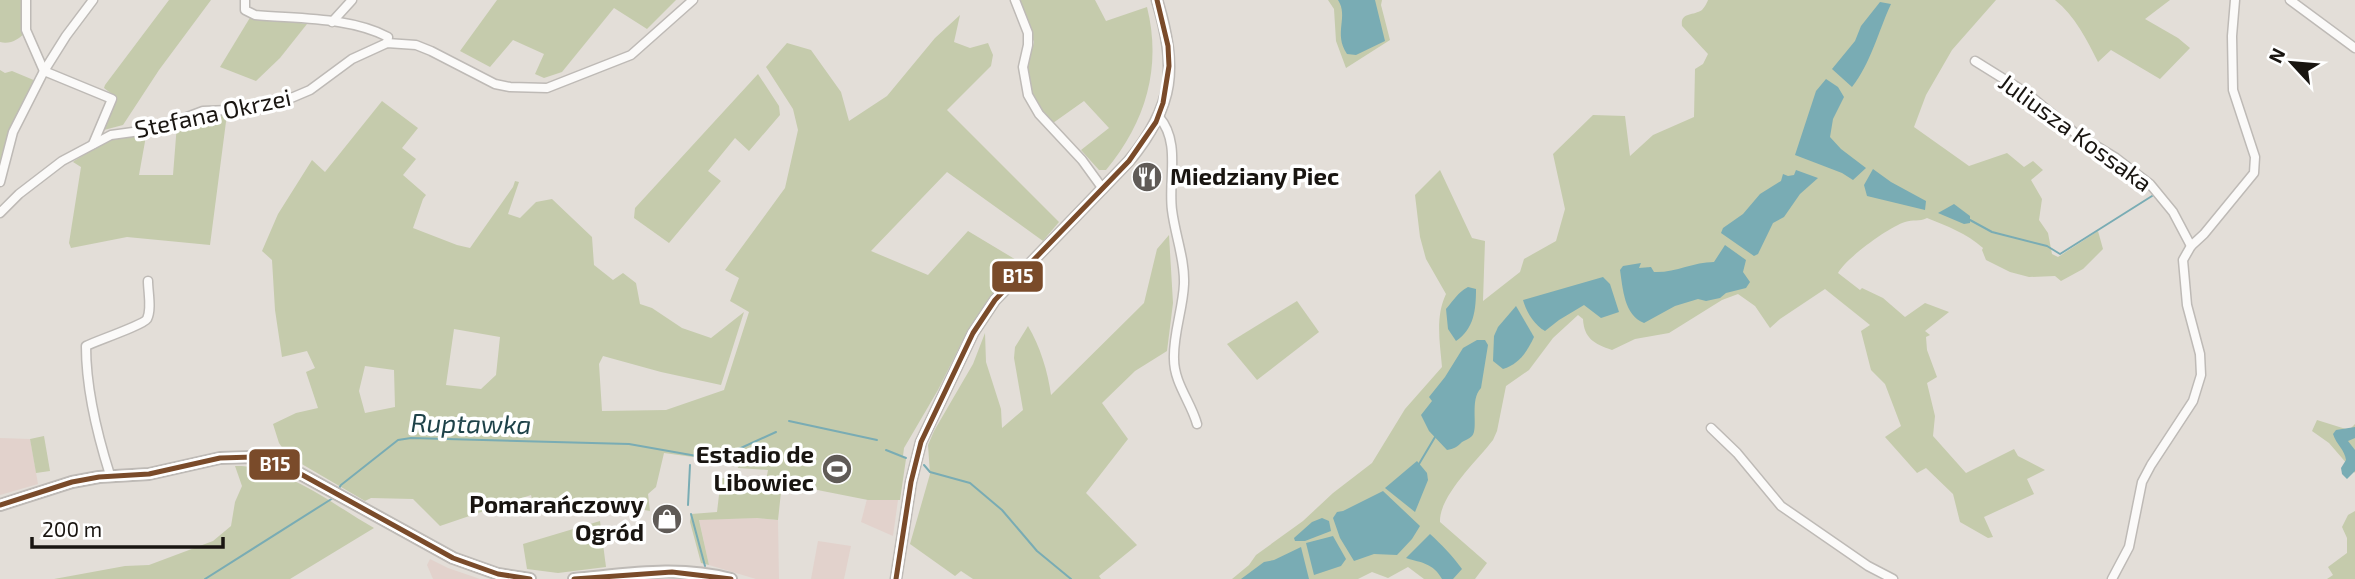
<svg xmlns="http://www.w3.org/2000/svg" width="2355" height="579" font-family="'Exo 2',sans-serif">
<rect width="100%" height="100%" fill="#e3ded8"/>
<!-- commercial -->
<g fill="#e2d2cc">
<polygon points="0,438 30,439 38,484 0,495"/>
<polygon points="867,499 898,500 893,536 861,522"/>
<polygon points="757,518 778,520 779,579 756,579 709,565 699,519"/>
<polygon points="818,541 851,546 844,579 811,579"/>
<polygon points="430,559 448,568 480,579 433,579 427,565"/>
</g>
<!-- green -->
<g fill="#c5cbac" fill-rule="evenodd">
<path d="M0 0H23L26 32C19 39 10 45 0 42Z"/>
<polygon points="169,0 211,0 159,70 123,125 104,130 116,97 104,88 105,85"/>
<polygon points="497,0 676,0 647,29 614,8 562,72 544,78 535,74 544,54 513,40 490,67 460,51"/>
<path d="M1017 0H1095L1106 21 1147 7C1162 67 1146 122 1106 170H1099L1081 150 1109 128 1084 101 1053 123 1031 96 1027 67 1034 42Z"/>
<polygon points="1328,0 1382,0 1381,5 1390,40 1346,68 1336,41 1334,9"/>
<path d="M1708 0H1996L1952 50 1926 95 1914 127 1969 166 2007 153 2024 167 2033 161 2043 170 2031 180 2042 199 2039 220 2048 233 2052 254 2058 257 2098 231 2103 249 2083 269 2061 281 2055 276 2029 277 2010 272 1986 260 1982 250 1983 248C1966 233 1947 226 1927 218 1919 222 1913 219 1905 222 1889 227 1846 258 1838 273L1860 290 1862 288 1883 298 1905 317 1925 303 1949 312 1925 331 1930 335 1926 337 1927 350 1937 377 1927 383 1935 416 1933 436 1966 473 2014 449 2018 456 2045 470 2027 479 2034 494 1984 517 1993 537 1988 538 1960 522 1953 494 1926 468 1917 473 1885 437 1901 426 1885 384 1871 370 1861 331 1870 325 1825 289 1780 319 1770 328 1755 306 1738 294 1722 300 1669 333 1635 339 1612 350C1594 344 1584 338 1583 319L1578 315 1553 338 1529 370 1506 386 1497 431 1493 440C1476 462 1439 496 1440 522L1487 563 1475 579H1424L1408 567 1388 578 1372 572 1358 579H1232L1249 565 1256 555 1303 521 1333 493 1372 463 1405 409 1442 367C1440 343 1435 317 1446 294L1426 259 1420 237 1415 195 1440 170 1472 238 1485 241 1483 301 1520 272 1524 259 1556 241 1565 209 1553 154 1593 115 1625 116 1630 156 1653 135 1694 117 1695 69 1703 64 1708 54 1682 26C1680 12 1693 16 1702 10 1704 8 1707 3 1708 0Z"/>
<path d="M2055 0H2170L2145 19 2178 38 2190 48 2160 79 2111 50 2098 62C2087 40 2075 16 2055 0Z"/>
<path d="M960 15 954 42 970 48 988 43 993 55 991 66 947 110 1059 222 1043 241 947 172 871 251 928 275 968 231 1023 264 961 344 938 390 904 448 903 456 889 451 906 459 900 500H868L782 483 778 520 757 518 699 520 709 565 701 563 690 522 691 514 717 512 721 478 766 481 768 470 738 468 737 463 664 453 656 487 648 494 650 511 621 506H559L552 504 534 507 531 495 440 526 413 499 371 498 365 501 288 456 279 443 273 424 296 413 318 408 306 372 315 368 307 351 282 357 275 310 272 260 262 251 278 214 312 160 325 172 382 101 418 128 402 148 416 159 403 175 426 195 423 199 413 228 457 245 470 248 513 187 515 181 519 182 508 214 520 218 536 202 552 199 592 237 594 265 613 280 623 273 636 283 640 304 652 308 682 328 711 338 744 312 721 385 661 372 603 356 599 364 602 411 666 410 724 390 749 312 730 301 739 278 725 270 785 188 798 130 793 109 766 67 787 43 811 50 841 92 849 121 887 96 935 38ZM454 329 500 337 496 375 481 389 446 385ZM365 366 394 370 395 407 365 413 359 391Z"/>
<polygon points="251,16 307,24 280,58 256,81 220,67"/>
<polygon points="0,70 5,73 12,71 36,81 0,172"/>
<polygon points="758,74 779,106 780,115 749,151 735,138 708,171 721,181 669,243 634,218 635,208"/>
<polygon points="218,114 227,114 210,245 127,237 71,248 69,243 81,167 73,162 74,161 113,137 146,136 139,175 173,175 177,124"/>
<path d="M1169 235 1173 303 1167 351 1135 371 1102 403 1128 439 1086 493 1137 545 1099 576 1101 579H973L961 571 955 576 910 544 930 474 928 445 934 431 973 364 985 333 986 362 1001 409 1002 428 1023 410 1014 358 1015 347 1028 326C1040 346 1048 372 1051 395L1144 303 1157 249Z"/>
<polygon points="1297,301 1319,332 1257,380 1227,344"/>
<polygon points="2317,420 2349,430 2355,424 2355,473 2329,443 2312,431"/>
<polygon points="44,436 50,471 36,473 30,439"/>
<path d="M235 466C285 465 332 504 374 528L290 579H54L125 566 149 565 213 541 231 526 235 502 242 486Z"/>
<polygon points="2355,511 2355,579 2327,579 2333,575 2328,567 2347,553 2347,538 2342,527 2348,515"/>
<polygon points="600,521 606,567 558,573 527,569 523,544"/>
</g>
<!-- water -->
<g fill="#79acb4">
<path d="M1338 0H1375L1385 41 1356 55 1347 54C1333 33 1349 17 1338 0Z"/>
<path d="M1880 2 1891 4C1878 32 1871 63 1852 87L1832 69 1855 41 1861 26Z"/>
<polygon points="1826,79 1838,87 1844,97 1833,119 1830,137 1841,149 1866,168 1853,180 1842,173 1795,155 1816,91"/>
<polygon points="1873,169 1891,182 1926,201 1925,210 1867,196 1864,185"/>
<polygon points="1796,170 1818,178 1800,194 1784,217 1773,223 1758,254 1754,256 1721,233 1723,228 1743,214 1760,194 1781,181 1783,174 1788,176 1794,175"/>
<polygon points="1954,204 1970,216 1970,223 1964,224 1938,213"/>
<path d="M1725 245 1746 260 1743 272 1750 282 1746 288 1726 293 1720 298 1706 301 1698 299 1675 306 1644 323C1624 315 1623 289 1620 270L1623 266 1641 263 1639 268 1651 267 1654 272C1675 273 1693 262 1714 262Z"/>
<path d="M1603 277 1610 284 1619 312 1601 318 1584 305 1559 320 1545 331C1534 325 1526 311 1523 300Z"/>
<path d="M1468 287 1476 289C1476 310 1474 329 1456 341L1448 329 1446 309C1454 300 1457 293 1468 287Z"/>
<path d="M1516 306 1534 337C1527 352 1519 364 1503 369L1493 361 1494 336 1498 327Z"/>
<path d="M1477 340H1485L1488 345 1481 388C1469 400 1479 429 1472 436 1469 439 1465 440 1462 442 1457 447 1454 449 1447 450L1429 431 1421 415 1432 401 1429 397 1445 377 1463 348Z"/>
<path d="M2355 427V438L2348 441 2355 450V471L2347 479 2342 474 2341 468 2346 460C2345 450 2336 444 2333 434L2336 430Z"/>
<polygon points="1417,461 1427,473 1428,480 1415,512 1385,488"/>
<polygon points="1383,491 1420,526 1412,539 1397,555 1374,554 1354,561 1340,538 1333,518 1337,512 1343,511"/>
<polygon points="1322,518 1329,521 1331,531 1305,541 1295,541 1294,538 1312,522"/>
<path d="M1430 534C1442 545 1452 555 1462 569L1453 579H1442C1433 563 1422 563 1406 558Z"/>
<polygon points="1333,536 1346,559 1341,566 1314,575 1306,543"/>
<polygon points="1301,547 1309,579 1241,579 1264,562 1274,560"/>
</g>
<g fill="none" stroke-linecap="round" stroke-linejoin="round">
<!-- stream -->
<g stroke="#79acb4" stroke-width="2">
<polyline points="1970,220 1992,232 2047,246 2060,254 2152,196"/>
<polyline points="789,421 877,440"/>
<polyline points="886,450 906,458"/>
<polyline points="1419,464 1435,437"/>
<polyline points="924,465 930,472 970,483 1002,510 1037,551 1071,579"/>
<polyline points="338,490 341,485 398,440 411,438 629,444 708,458 719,458 776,432"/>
<polyline points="688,505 690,465"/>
<polyline points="691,514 705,566"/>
<polyline points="205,579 333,498"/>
</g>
<!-- minor casing -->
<g stroke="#bebab6" stroke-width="11">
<g id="minor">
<polyline points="26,0 26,30 44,71"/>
<path d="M245 0V10L255 15C298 19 350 17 388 37L387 43"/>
<polyline points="1015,0 1028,33 1028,45 1023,67 1028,95 1039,114 1082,160 1103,189"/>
<polyline points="2290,0 2355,48"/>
<polyline points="332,22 352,0"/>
<polyline points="1975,61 2028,94 2075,133 2116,158 2150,184 2173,212 2191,246"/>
<polyline points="44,71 112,99 93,144"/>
<path d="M1159 117C1181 142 1168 180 1172 210 1175 235 1185 259 1184 284 1183 309 1173 334 1174 359 1174 383 1191 402 1197 424"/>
<polyline points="0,182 13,132 44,71 66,36 93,0"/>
<polyline points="0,213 19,194 62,161 111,135 155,129 203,111 259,109 277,104 310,90 352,59 387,43 416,45 431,51 495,84 510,87 547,88 631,55 693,0"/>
<polyline points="1711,428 1737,453 1781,506 1868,566 1893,579"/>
<path d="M110 475C97 434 86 389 86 346 96 341 143 325 147 319 152 309 148 292 148 281"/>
<polyline points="2112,579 2129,547 2142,482 2151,465 2193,401 2201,375 2200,354 2187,305 2183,260 2191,246 2204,234 2254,173 2255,157 2233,90 2232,36 2235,0"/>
</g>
</g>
<!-- tertiary casing -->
<g stroke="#bebab6" stroke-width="13">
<path id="tertiary" d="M896 579 911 482 921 442 973 333 995 300 1129 161C1175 105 1177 68 1157 0"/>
</g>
<!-- secondary casing -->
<g stroke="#bebab6" stroke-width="14">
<g id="secondary">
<polyline points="0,505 72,482 99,477 149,474 220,458 253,457 297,472 453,558 498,574 530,579"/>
<path d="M574 579C628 574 678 565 731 579"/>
</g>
</g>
<!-- minor -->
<use href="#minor" stroke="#fbfaf9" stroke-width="8"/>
<!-- tertiary -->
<use href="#tertiary" stroke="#fbfaf9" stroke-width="10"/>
<!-- secondary -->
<use href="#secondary" stroke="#fbfaf9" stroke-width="10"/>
<!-- bus-1 casing -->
<g stroke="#fff" stroke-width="10">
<g id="bus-1">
<polyline points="0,505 72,482 99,477 149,474 220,458 253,457 297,472 453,558 498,574 530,579"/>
<polyline points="574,579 672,572 731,579"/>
<polyline points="896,579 911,482 921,442 973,333 995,300 1129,161 1156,122 1163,103 1169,66 1168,46 1157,0"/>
</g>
</g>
<!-- bus-1 -->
<use href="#bus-1" stroke="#7a4b2a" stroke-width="5"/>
</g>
<!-- icons -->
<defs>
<g id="restaurant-disc" transform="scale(1.575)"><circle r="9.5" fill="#605b57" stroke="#fff"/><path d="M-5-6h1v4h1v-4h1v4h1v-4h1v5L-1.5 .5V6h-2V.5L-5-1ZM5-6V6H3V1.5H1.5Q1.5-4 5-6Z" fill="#fff"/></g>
<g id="stadium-disc" transform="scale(1.575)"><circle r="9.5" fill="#605b57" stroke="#fff"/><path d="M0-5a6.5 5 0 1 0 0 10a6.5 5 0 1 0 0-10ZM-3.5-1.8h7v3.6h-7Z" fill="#fff"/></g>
<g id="shop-disc" transform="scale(1.575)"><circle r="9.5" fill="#605b57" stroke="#fff"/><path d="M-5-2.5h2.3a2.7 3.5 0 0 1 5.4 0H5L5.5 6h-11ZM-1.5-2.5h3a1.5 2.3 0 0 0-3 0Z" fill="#fff"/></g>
</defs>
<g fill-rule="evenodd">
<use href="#restaurant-disc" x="1147" y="177"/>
<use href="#stadium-disc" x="837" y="469"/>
<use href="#shop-disc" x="667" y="519"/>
</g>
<g text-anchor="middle" stroke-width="7" stroke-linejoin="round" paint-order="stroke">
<!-- street labels -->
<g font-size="24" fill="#191511" stroke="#fff">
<text transform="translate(213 114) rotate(-12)" y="8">Stefana Okrzei</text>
<text transform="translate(2075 133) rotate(36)" y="8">Juliusza Kossaka</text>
</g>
<!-- poi labels -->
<g font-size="24" font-weight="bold" fill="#191511" stroke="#fff" text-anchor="end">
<text x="1170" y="185" text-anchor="start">Miedziany Piec</text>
<text x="814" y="463">Estadio de<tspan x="814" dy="28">Libowiec</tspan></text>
<text x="644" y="513">Pomarańczowy<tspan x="644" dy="28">Ogród</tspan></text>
</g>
<!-- water labels -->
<g font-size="26" font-style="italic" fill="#1e4249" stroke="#fff">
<text transform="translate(471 424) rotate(1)" y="9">Ruptawka</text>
</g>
</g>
<g stroke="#fff" stroke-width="2.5">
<rect x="991" y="260" width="53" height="33" rx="7" fill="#7a4b2a"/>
<rect x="248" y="448" width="53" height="33" rx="7" fill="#7a4b2a"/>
</g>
<g font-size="19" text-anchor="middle" font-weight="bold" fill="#fff">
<text x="1018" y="283">B15</text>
<text x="275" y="471">B15</text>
</g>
<!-- north arrow -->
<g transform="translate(2292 63) rotate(296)" stroke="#ffffff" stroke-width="5" paint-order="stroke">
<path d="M0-5L12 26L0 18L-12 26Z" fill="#191511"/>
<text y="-10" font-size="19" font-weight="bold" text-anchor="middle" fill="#191511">N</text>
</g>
<!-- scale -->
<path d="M32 537v10h191v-10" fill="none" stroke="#191511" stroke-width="3.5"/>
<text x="42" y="537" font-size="21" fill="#191511" stroke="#ffffff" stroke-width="5" paint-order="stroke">200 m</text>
</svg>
